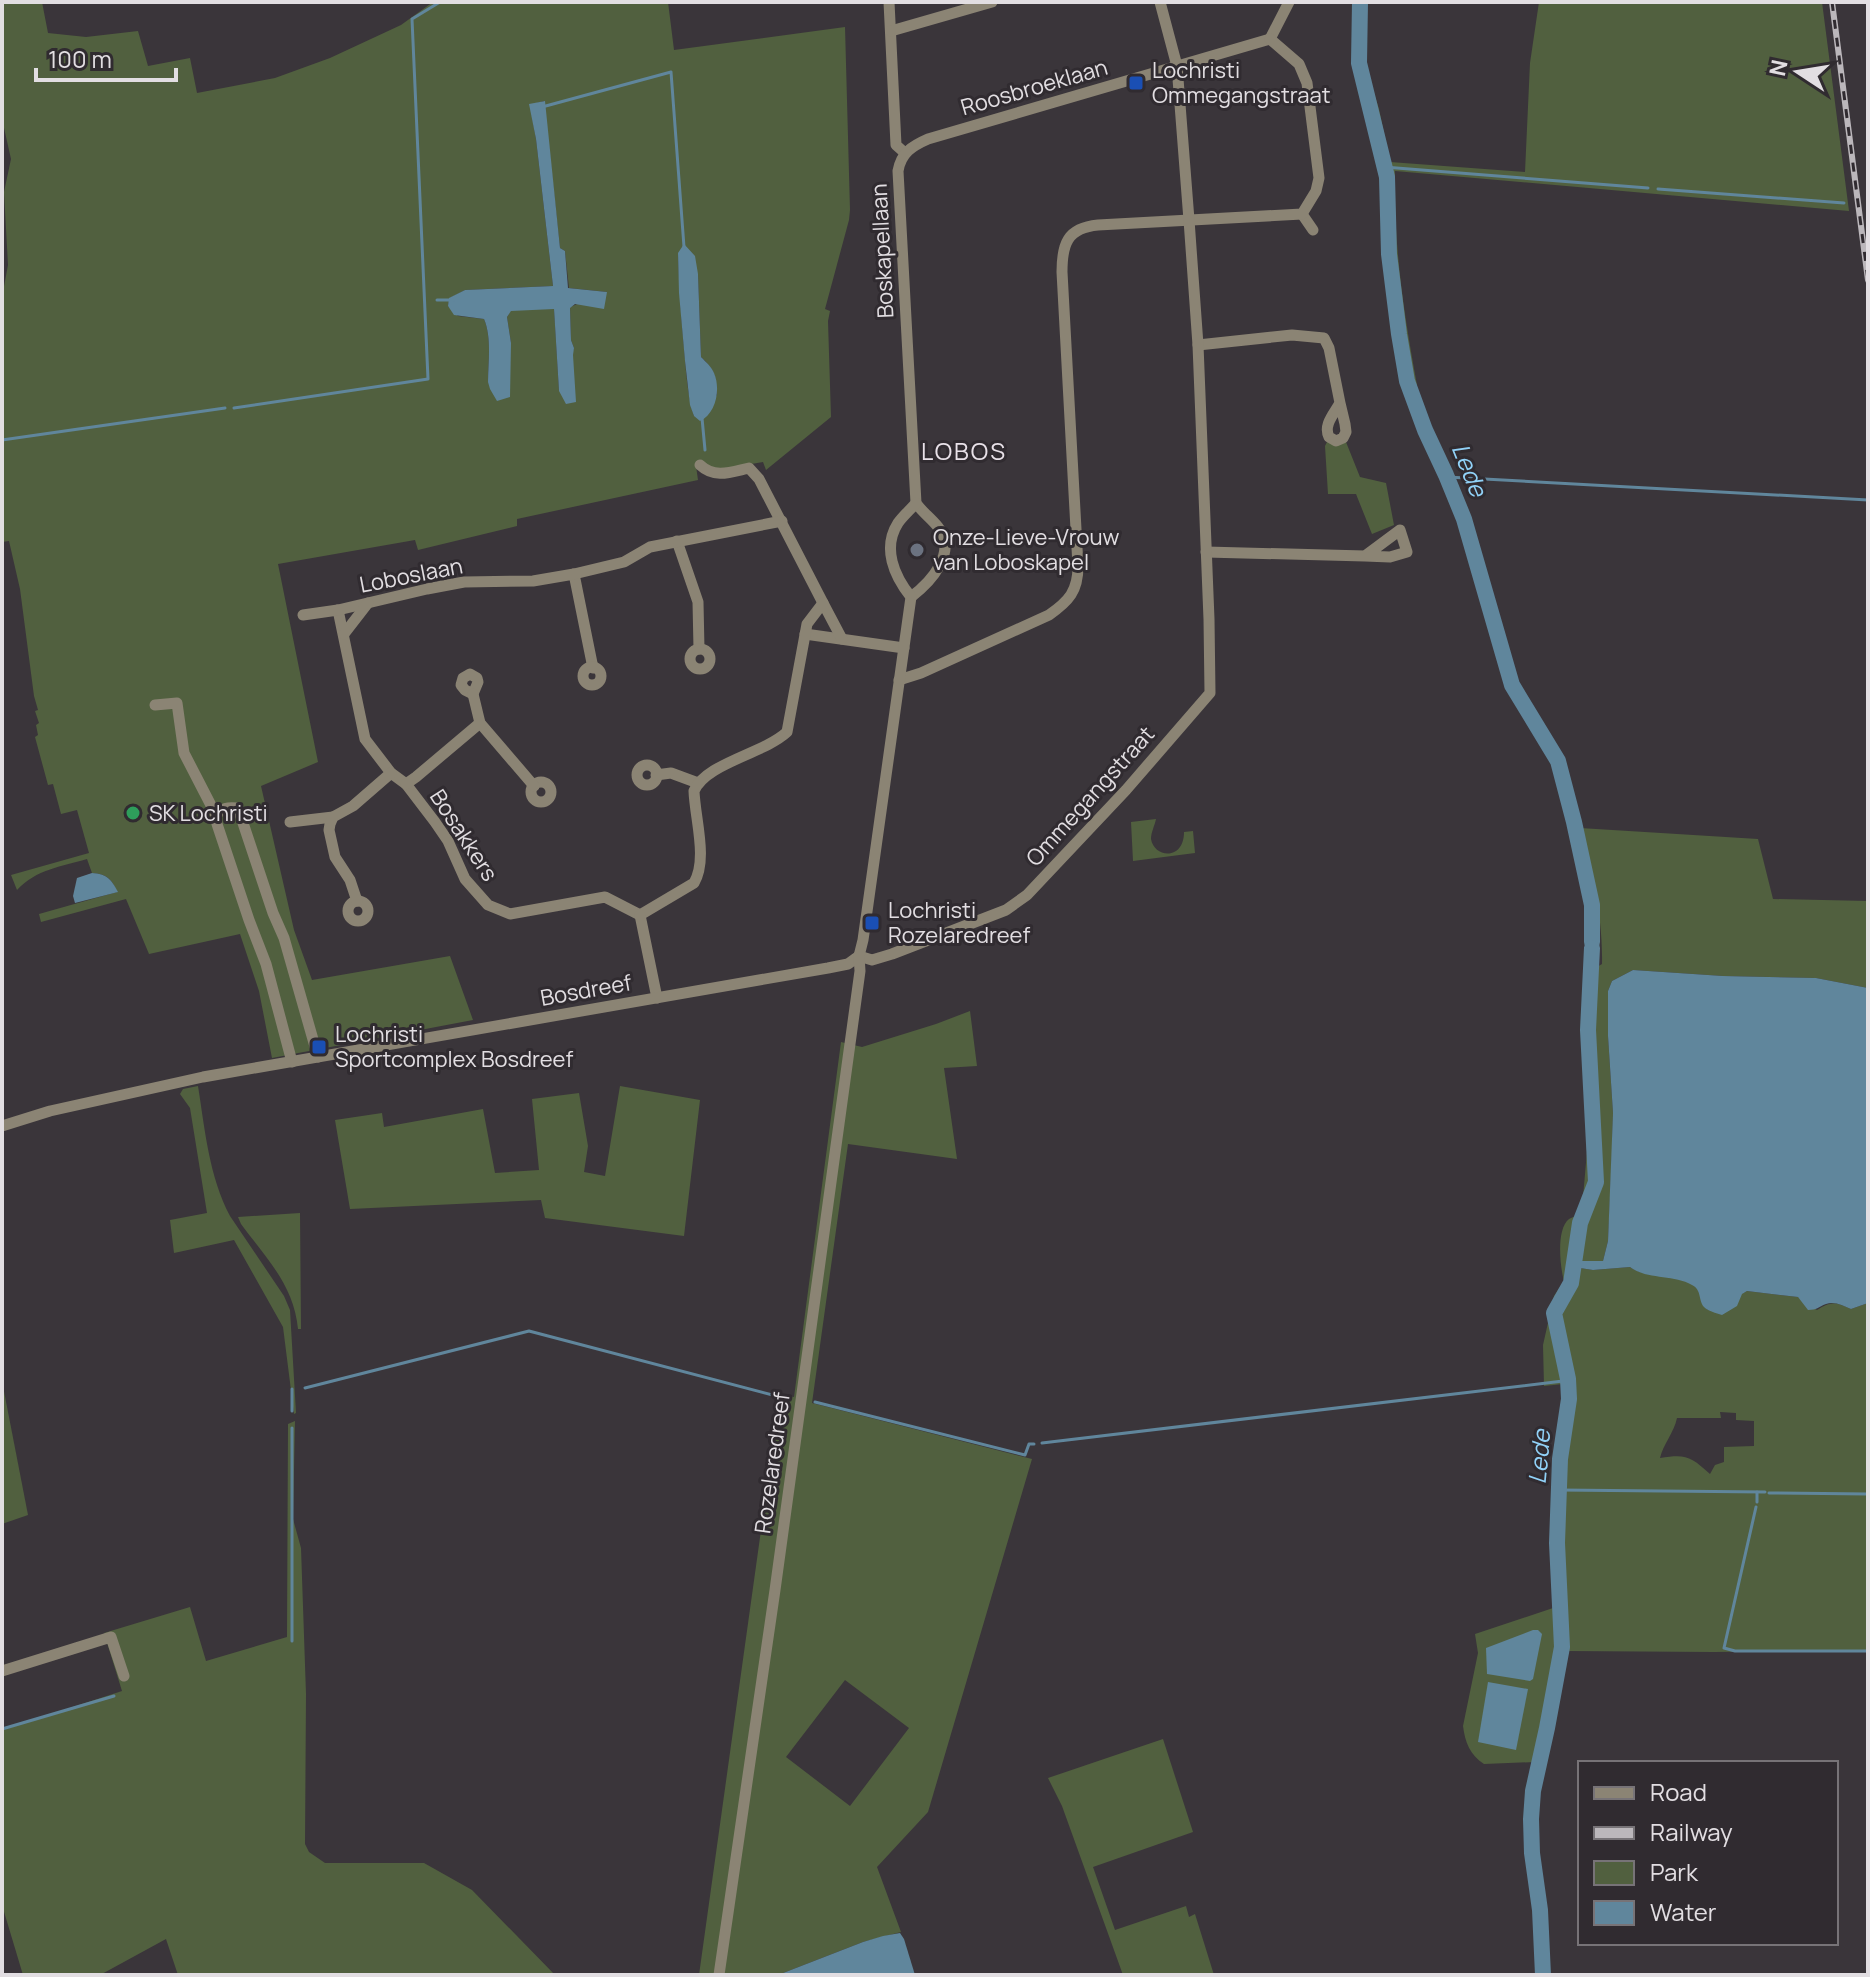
<svg xmlns="http://www.w3.org/2000/svg" width="1870" height="1977" font-family="Manrope,sans-serif">
<rect width="100%" height="100%" fill="#3a353a"/>
<!-- green -->
<g fill="#51603f" fill-rule="evenodd">
<path d="M2 2H42L48 33 86 37 138 31 148 66 190 58 197 93 275 78 330 58 401 25 433 2H668L674 50 845 27 850 210 849 220 825 309 830 311 828 321 831 417 766 470 763 462 717 470 696 466 698 480 517 519V526L418 550 415 540 278 564 318 762 261 786 294 930 312 980 450 956 473 1020 272 1058 259 991 240 934 149 954 126 899 41 922 39 914 117 892C112 879 107 874 92 873L87 859C60 867 37 869 17 890L11 875 89 853 77 810 61 814 53 784 48 785 35 737 38 735 36 725 39 723 35 711 38 710 34 696 20 589 9 541 2 542V297L8 265 4 192 11 159 2 119ZM544 101 560 248 565 251 569 288 607 292 570 307 571 340 574 348 559 391 554 308 511 310 507 317 511 343 488 382C488 362 492 338 484 319L458 316 448 306 450 298 465 290 553 286 536 139 530 105ZM678 253 698 274 701 357C715 370 716 376 717 395L694 416C687 394 686 370 684 348 681 316 679 285 678 253Z"/>
<path d="M1362 2H1366L1364 42 1366 67 1379 109 1390 162 1525 172 1530 63 1539 2H1822L1849 211 1395 171C1393 242 1404 315 1417 385H1411L1399 311 1393 255 1388 170 1362 63Z"/>
<polygon points="1327,442 1346,442 1360,477 1386,483 1394,525 1372,534 1356,494 1328,494 1325,446"/>
<path d="M1156 819C1155 825 1151 832 1151 839 1154 858 1184 861 1184 832L1193 831 1195 853 1133 861 1131 822Z"/>
<path d="M1580 828 1758 839 1773 899 1868 901V988L1816 978 1723 976 1633 970 1612 981 1608 991V1036L1613 1113 1612 1154 1608 1241 1603 1261 1578 1262 1580 1268 1593 1270 1630 1267C1646 1279 1683 1273 1697 1288 1704 1295 1698 1302 1708 1310L1747 1291 1798 1297 1817 1310C1831 1301 1836 1302 1851 1309L1868 1303V1650L1714 1652 1567 1651 1563 1524 1567 1417 1560 1414 1563 1384 1544 1386 1543 1345 1554 1296 1564 1281C1560 1267 1556 1229 1569 1219 1572 1217 1577 1216 1581 1214L1582 1209 1587 1151 1582 1037 1587 973 1602 964C1603 914 1592 876 1580 828ZM1720 1412 1736 1413V1420L1754 1421V1446L1724 1447V1462L1715 1465 1710 1474C1690 1456 1686 1454 1660 1458 1663 1444 1674 1433 1677 1418H1721Z"/>
<path d="M970 1011 977 1066 944 1068 957 1159 848 1144 812 1403 1032 1459 928 1812 877 1867 901 1932 863 1942 778 1975H699L780 1394 794 1397 841 1042 862 1047 936 1024ZM845 1680 909 1728 850 1806 786 1757Z"/>
<path d="M198 1086C205 1130 209 1176 230 1216L284 1296 290 1310 296 1413 294 1414 283 1327 234 1240 174 1253 170 1220 207 1213 190 1108 180 1094 183 1089Z"/>
<polygon points="620,1086 700,1100 684,1236 545,1218 541,1200 350,1209 335,1120 382,1113 384,1127 483,1109 495,1173 539,1170 532,1099 579,1093 588,1146 584,1172 605,1176"/>
<path d="M300 1213 301 1329H298C294 1285 266 1258 241 1224L238 1217Z"/>
<polygon points="2,1381 28,1515 2,1524"/>
<polygon points="295,1421 293,1519 301,1548 306,1694 305,1844 309,1852 325,1863 424,1863 472,1890 555,1975 178,1975 166,1939 100,1975 23,1975 2,1905 2,1730 122,1691 104,1633 190,1607 206,1661 287,1637 288,1424"/>
<path d="M1556 1607 1557 1644 1544 1724 1535 1762 1484 1764C1470 1755 1465 1742 1463 1726L1478 1653 1475 1634Z"/>
<polygon points="1163,1739 1193,1832 1093,1867 1115,1930 1186,1906 1189,1917 1195,1914 1214,1975 1123,1975 1062,1806 1048,1778"/>
</g>
<!-- water -->
<g fill="#60869c">
<path d="M545 101 560 248 565 251 568 288 607 292 604 309 575 304 570 308 571 340 574 348 573 355 576 402 566 404 559 391 554 309 511 311 507 317 511 343 510 397 497 401 490 389 488 382C488 362 492 338 484 319L454 315 448 306 449 298 465 290 553 286 536 139 529 104Z"/>
<path d="M684 244 695 256 698 274 701 357C706 362 711 366 714 373 721 389 716 414 700 421L694 416 690 405 685 361 679 293 678 253Z"/>
<path d="M92 873C107 874 111 879 118 892L75 903 73 896 77 878Z"/>
<path d="M1633 970 1723 976 1816 978 1868 988V1303L1851 1309C1843 1306 1835 1301 1826 1304 1818 1307 1817 1310 1808 1310L1798 1297 1747 1291 1742 1294 1737 1306 1722 1315C1716 1313 1708 1311 1704 1307 1698 1300 1702 1290 1692 1285 1673 1274 1647 1280 1630 1267L1593 1270 1580 1268 1578 1261H1603L1608 1241 1613 1113 1608 1036V991L1612 981Z"/>
<polygon points="1533,1630 1538,1630 1542,1634 1533,1679 1530,1681 1487,1674 1486,1648"/>
<polygon points="1488,1682 1528,1689 1516,1750 1478,1742"/>
<polygon points="900,1933 904,1939 915,1975 778,1975 863,1942 883,1936"/>
</g>
<g fill="none" stroke-linecap="round" stroke-linejoin="round">
<!-- stream -->
<g stroke="#60869c" stroke-width="3">
<polyline points="542,107 671,72 684,247"/>
<polyline points="1384,167 1648,188"/>
<polyline points="1658,189 1844,203"/>
<polyline points="437,300 453,300"/>
<polyline points="234,408 428,379 412,19 440,2"/>
<polyline points="702,418 705,450"/>
<polyline points="2,440 225,408"/>
<polyline points="1447,477 1868,500"/>
<polyline points="305,1388 529,1331 784,1398"/>
<polyline points="815,1402 1025,1455 1029,1444 1034,1444"/>
<polyline points="292,1411 292,1389"/>
<polyline points="1042,1443 1563,1381 1568,1379"/>
<polyline points="1559,1490 1765,1492"/>
<polyline points="1757,1492 1757,1502"/>
<polyline points="1769,1493 1868,1494"/>
<polyline points="1756,1507 1724,1648 1735,1651 1868,1651"/>
<polyline points="292,1641 292,1428"/>
<polyline points="2,1729 114,1696"/>
</g>
<!-- river -->
<g stroke="#60869c" stroke-width="16">
<polyline points="1360,2 1359,63 1387,177 1389,254 1399,334 1407,381 1425,430 1446,475 1464,519 1512,685 1558,761 1574,822 1592,905 1592,942"/>
<polyline points="1543,1975 1540,1910 1532,1853 1531,1819 1533,1791 1547,1728 1562,1647 1557,1543 1560,1459 1569,1399 1568,1379 1554,1313 1571,1283 1580,1223 1596,1182 1588,1030 1592,948"/>
</g>
<!-- minor -->
<g stroke="#8b8474" stroke-width="11">
<polyline points="889,2 896,145 905,153"/>
<polyline points="891,31 992,2"/>
<polyline points="1270,39 1289,2"/>
<polyline points="1302,214 1313,230"/>
<path d="M1198 345 1292 335 1324 338 1329 348 1340 403C1334 414 1323 425 1329 437L1336 441 1343 438 1346 432 1345 424 1340 403"/>
<path d="M700 465C715 479 731 472 749 468L759 479 823 603"/>
<polyline points="677,541 698,602 699,649"/>
<polyline points="1206,552 1365,556 1390,557 1407,552 1400,530 1365,556"/>
<polyline points="574,574 593,668"/>
<path d="M911 597C931 582 958 552 938 527 931 518 922 512 916 503L898 171C901 153 912 146 928 139L1270 39"/>
<polyline points="338,610 365,739 391,773 406,784 435,822 448,841 465,879 488,905 510,914 605,897 640,915"/>
<polyline points="303,615 338,610 427,589 464,582 533,581 574,574 624,562 650,547 782,521"/>
<polyline points="344,634 368,603"/>
<polyline points="805,634 904,648"/>
<circle cx="700" cy="659" r="10"/>
<circle cx="592" cy="676" r="9"/>
<polygon points="470,674 477,678 478,682 473,694 465,690 461,685 463,678"/>
<path d="M899 680 921 673 1049 615C1069 601 1078 591 1078 566L1062 272C1062 244 1067 228 1098 225L1302 214 1316 191 1319 178 1307 83 1299 64 1270 39"/>
<polyline points="473,694 480,723"/>
<polyline points="155,705 177,703 184,753 216,815"/>
<circle cx="647" cy="775" r="10"/>
<polyline points="656,775 671,773 698,783"/>
<circle cx="541" cy="792" r="10"/>
<polyline points="406,784 416,777 480,723 534,786"/>
<polyline points="290,822 333,817"/>
<circle cx="358" cy="911" r="10"/>
<polyline points="357,901 350,880 335,857 329,830 330,824 333,817 353,806 391,773"/>
<path d="M640 915 694 883C708 859 695 819 694 791 706 763 763 754 787 732L807 624 823 603 842 639"/>
<polyline points="640,915 657,998"/>
<polyline points="859,956 872,960 892,954 1006,910 1027,895 1126,790 1210,693 1209,619 1198,345 1189,220 1177,66 1160,2"/>
<path d="M292 1062 266 964 249 920 217 824 216 815C223 808 227 807 237 808L241 817 273 913 284 938 318 1057"/>
<polyline points="2,1126 50,1111 203,1077 828,968 848,964 859,956"/>
<polyline points="2,1671 111,1637 124,1676"/>
<path d="M719 1975 775 1590 860 971 859 956 863 940 911 597C894 576 882 548 898 523 903 516 910 510 916 503"/>
</g>
<!-- rail casing -->
<g stroke="#bbb7bb" stroke-width="6">
<polyline id="rail" points="1832,2 1868,280"/>
</g>
<!-- rail -->
<use href="#rail" stroke="#302b30" stroke-width="3" stroke-dasharray="9" stroke-linecap="butt"/>
</g>
<!-- markers -->
<g fill="#1a4fb4" stroke="#302b30" stroke-width="3">
<rect x="1128" y="75" width="16" height="16" rx="4"/>
<rect x="864" y="915" width="16" height="16" rx="4"/>
<rect x="311" y="1039" width="16" height="16" rx="4"/>
</g>
<circle fill="#6b7280" stroke="#302b30" stroke-width="3" cx="917" cy="550" r="8"/>
<circle fill="#2e9e5b" stroke="#302b30" stroke-width="3" cx="133" cy="813" r="8"/>
<g text-anchor="middle" stroke-width="6" stroke-linejoin="round" paint-order="stroke">
<!-- poi labels -->
<g font-size="22" fill="#e2dee2" stroke="#302b30" text-anchor="start">
<text x="1152" y="78">Lochristi<tspan x="1152" dy="25">Ommegangstraat</tspan></text>
<text x="933" y="545">Onze-Lieve-Vrouw<tspan x="933" dy="25">van Loboskapel</tspan></text>
<text x="149" y="821">SK Lochristi</text>
<text x="888" y="918">Lochristi<tspan x="888" dy="25">Rozelaredreef</tspan></text>
<text x="335" y="1042">Lochristi<tspan x="335" dy="25">Sportcomplex Bosdreef</tspan></text>
</g>
<!-- street labels -->
<g font-size="22" fill="#e2dee2" stroke="#302b30">
<text transform="translate(1034 87) rotate(-16)" y="8">Roosbroeklaan</text>
<text transform="translate(882 251) rotate(-93)" y="8">Boskapellaan</text>
<text transform="translate(411 575) rotate(-11)" y="8">Loboslaan</text>
<text transform="translate(1090 796) rotate(-48)" y="8">Ommegangstraat</text>
<text transform="translate(464 835) rotate(57)" y="8">Bosakkers</text>
<text transform="translate(586 990) rotate(-10)" y="8">Bosdreef</text>
<text transform="translate(772 1463) rotate(-82)" y="8">Rozelaredreef</text>
</g>
<!-- neighbourhood labels -->
<g font-size="24" letter-spacing="2" fill="#e8e1e8" stroke="#302b30">
<text x="964" y="460">LOBOS</text>
</g>
<!-- water labels -->
<g font-size="24" font-style="italic" fill="#91d2f8" stroke="#302b30">
<text transform="translate(1469 470) rotate(68)" y="8">Lede</text>
<text transform="translate(1540 1457) rotate(-85)" y="8">Lede</text>
</g>
</g>
<!-- border -->
<rect width="1870" height="1977" fill="none" stroke="#e2dee2" stroke-width="8"/>
<!-- legend -->
<rect x="1578" y="1761" width="260" height="184" fill="#302b30" stroke="#777377" stroke-width="2"/>
<rect x="1594" y="1787" width="40" height="12" fill="#8b8474" stroke="#777377" stroke-width="2"/>
<text x="1650" y="1801" font-size="24" fill="#e2dee2">Road</text>
<rect x="1594" y="1827" width="40" height="12" fill="#bbb7bb" stroke="#777377" stroke-width="2"/>
<text x="1650" y="1841" font-size="24" fill="#e2dee2">Railway</text>
<rect x="1594" y="1861" width="40" height="24" fill="#51603f" stroke="#777377" stroke-width="2"/>
<text x="1650" y="1881" font-size="24" fill="#e2dee2">Park</text>
<rect x="1594" y="1901" width="40" height="24" fill="#60869c" stroke="#777377" stroke-width="2"/>
<text x="1650" y="1921" font-size="24" fill="#e2dee2">Water</text>
<!-- north arrow -->
<g transform="translate(1798 72) rotate(282)" stroke="#302b30" stroke-width="6" paint-order="stroke">
<path d="M0-6L14 30L0 20L-14 30Z" fill="#e2dee2"/>
<text y="-12" font-size="22" font-weight="bold" text-anchor="middle" fill="#e2dee2">N</text>
</g>
<!-- scale -->
<path d="M36 68v12h140v-12" fill="none" stroke="#e2dee2" stroke-width="4"/>
<text x="48" y="68" font-size="24" fill="#e2dee2" stroke="#302b30" stroke-width="6" paint-order="stroke">100 m</text>
</svg>
